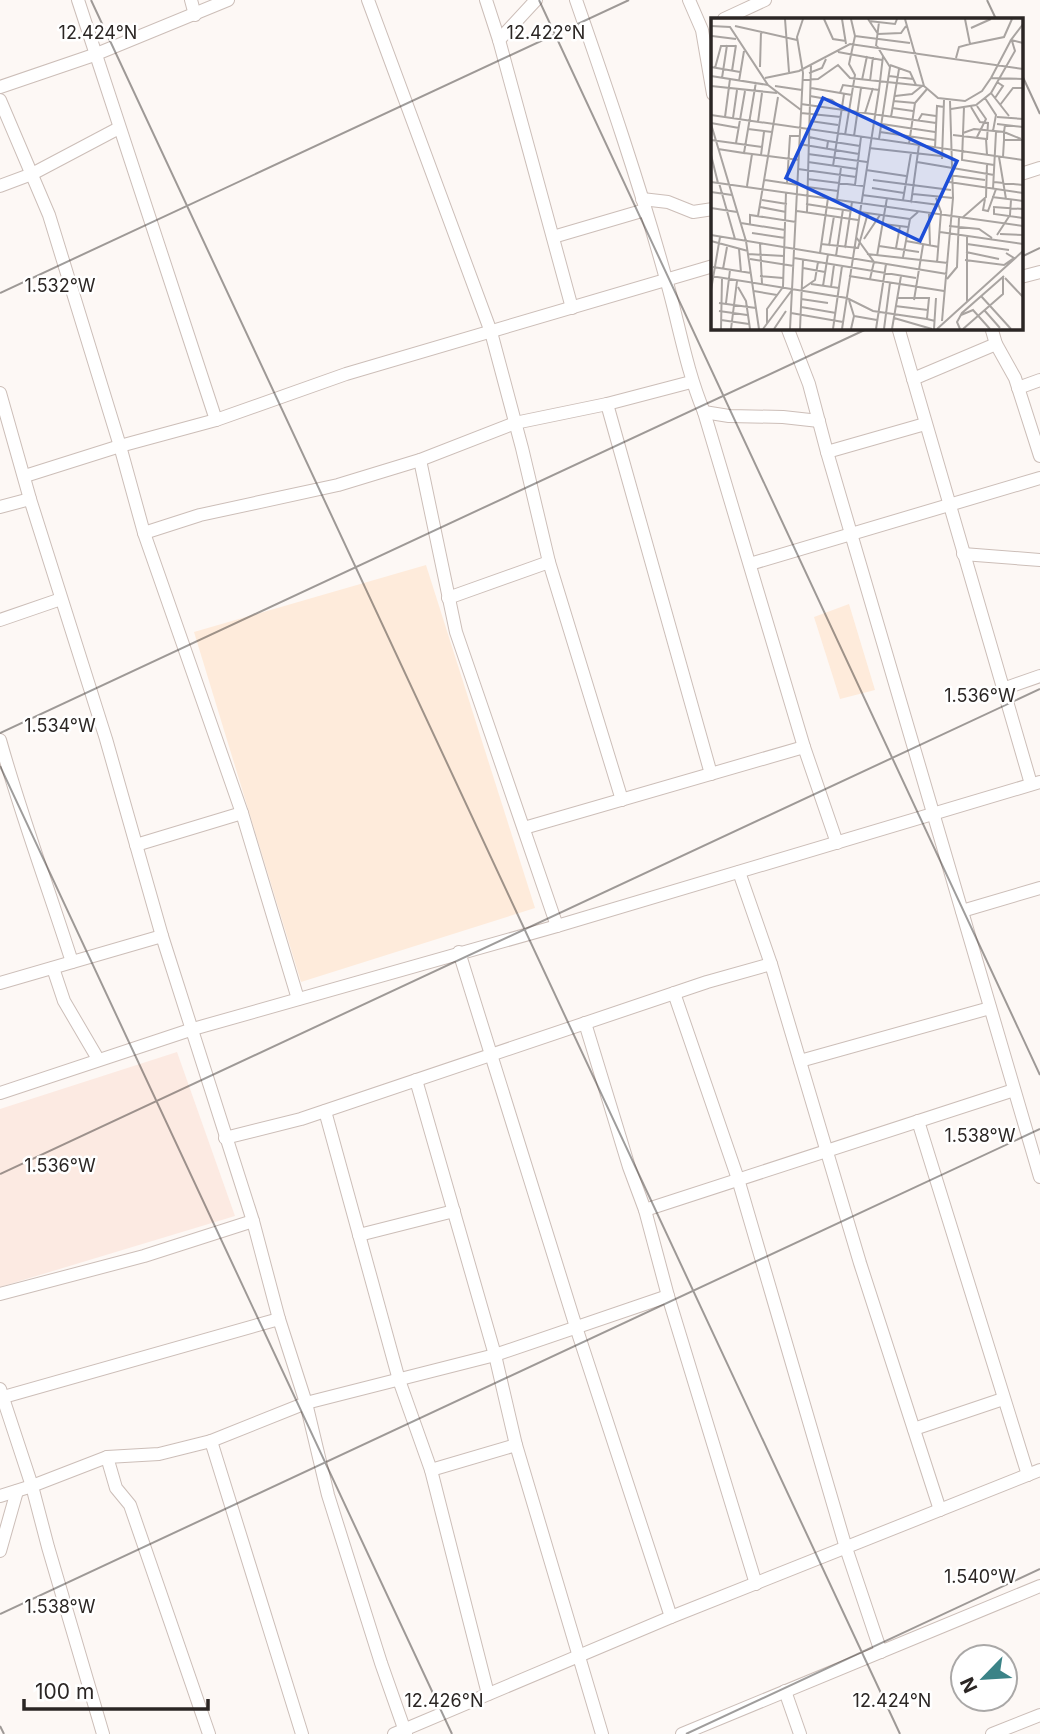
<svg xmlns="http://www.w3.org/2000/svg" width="1040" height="1734" font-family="Inter,sans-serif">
<rect width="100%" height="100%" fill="#fdf8f5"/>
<!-- built -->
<polygon fill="#fceae2" points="177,1052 235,1216 0,1287 0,1109"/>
<!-- education -->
<g fill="#feebdb">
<polygon points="426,565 535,908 301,982 194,632"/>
<polygon points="849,604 875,690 840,699 814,617"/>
</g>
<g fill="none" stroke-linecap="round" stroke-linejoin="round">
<!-- street casing -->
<g stroke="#ccbeb8" stroke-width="14">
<g id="street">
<polyline points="78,0 216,420"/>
<polyline points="191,0 195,15"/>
<polyline points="368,0 491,332 522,448 549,562 622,800"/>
<polyline points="486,0 499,40 572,308"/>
<path d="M576 0C608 92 640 185 666 279 679 324 686 369 704 412L804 747 837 843"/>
<polyline points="689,0 702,30 713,94"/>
<polyline points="724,19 765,0"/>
<polyline points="499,40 536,0"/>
<polyline points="0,87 94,55 228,0"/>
<polyline points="0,100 49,215 120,446 144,533 242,813 298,999"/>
<polyline points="1021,174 1040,168"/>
<polyline points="0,186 32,174 119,128"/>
<polyline points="642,199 668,202 693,212 713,209"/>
<polyline points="553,237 645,210"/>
<polyline points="1021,277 1040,272"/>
<polyline points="787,327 809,384 827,452 1040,1177"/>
<polyline points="898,327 1031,784"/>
<polyline points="991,327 996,344 1015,378 1040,456"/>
<polyline points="913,379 996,344"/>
<polyline points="1018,388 1040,380"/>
<polyline points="0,393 30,499 106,739 162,936 253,1221 279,1319 306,1403 328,1495 381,1663 406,1734"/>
<polyline points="607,404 711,774"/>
<polyline points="704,412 729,416 783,417 819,421"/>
<polyline points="827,452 925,424"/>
<polyline points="420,460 456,632 557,926"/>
<polyline points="25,476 120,446 216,420 346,374 713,266"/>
<polyline points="0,507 30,499"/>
<polyline points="144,533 200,515 338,485 420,460 515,423 607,404 691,382"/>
<polyline points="963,554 1040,560"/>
<polyline points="750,564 1040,478"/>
<polyline points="448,598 549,562"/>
<polyline points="0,620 61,599"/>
<polyline points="1003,689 1040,676"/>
<path d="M0 740C21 815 48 887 72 962"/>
<polyline points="524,828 804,747"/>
<polyline points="136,845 242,813"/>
<polyline points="739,872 771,964 860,1263 940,1510"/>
<polyline points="962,911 1040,888"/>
<polyline points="459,952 576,1327 671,1617"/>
<polyline points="53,968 64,1001 98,1059"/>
<polyline points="0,983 162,936"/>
<polyline points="674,993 738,1179 846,1548 881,1652"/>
<polyline points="585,1023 629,1167 645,1210 668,1296 756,1584"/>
<polyline points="800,1061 990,1008"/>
<polyline points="416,1080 495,1355 516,1445 602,1734"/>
<polyline points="0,1093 193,1029 557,926 1040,782"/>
<polyline points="325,1111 399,1380 431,1470"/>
<polyline points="918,1121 1028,1475"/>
<polyline points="225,1138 301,1119 707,982 771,964"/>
<polyline points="645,1210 1014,1090"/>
<polyline points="359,1235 454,1211"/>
<polyline points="0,1294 144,1256 253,1221"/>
<polyline points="0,1389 32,1486 48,1547 103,1734"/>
<polyline points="0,1398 279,1319"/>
<polyline points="914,1429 1003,1399"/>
<polyline points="211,1441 302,1734"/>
<polyline points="107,1457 116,1488 130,1505 209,1734"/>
<polyline points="0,1496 32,1486 107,1457 159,1454 211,1441 306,1403 495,1355 668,1296"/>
<polyline points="0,1551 17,1491"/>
<polyline points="785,1691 800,1734"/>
<polyline points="488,1694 431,1470 516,1445"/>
<polyline points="394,1734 671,1617 1040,1470"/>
<polyline points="682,1734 1040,1586"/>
<polyline points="992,1734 1040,1715"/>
</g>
</g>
<!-- street -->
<use href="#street" stroke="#fff" stroke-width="12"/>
</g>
<!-- ticks -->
<path fill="none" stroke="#2b2624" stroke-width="2" stroke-opacity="0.45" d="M91 0 900 1734M539 0 1040 1075M987 0 996 19M1021 73 1040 114M1021 257 1040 248M0 293 629 0M0 733 871 327M0 766 452 1734M0 1174 1040 689M0 1614 1040 1129M0 1726 4 1734M686 1734 1040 1569"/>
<!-- overview -->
<g transform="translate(711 18)">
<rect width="312" height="312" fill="#fdf8f5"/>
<path fill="none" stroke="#a9a4a1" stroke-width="2" d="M74 1 78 54M113 1 122 21 135 23M131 1 135 26M157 1 167 16 190 15 195 8M194 1 213 68 227 80 254 83 271 73 280 60 312 61M158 3 184 6 186 1M312 6 300 22 312 25M0 8 19 9 57 67 90 92M24 8 86 22M260 10 280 1M1 18 25 21M144 18 199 25M259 26 293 19 301 1M165 28 168 4M127 34 171 42M245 40 248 29 259 26 254 1M179 47 199 54 205 67M0 49 29 54M49 49 50 13M4 50 10 28H25M21 53 25 27M98 55 111 50 115 41M0 58 57 67M178 58 202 61M11 60 16 27M54 60 88 53 139 26 312 51M280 60 300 22M91 62 107 61 127 47 139 60 213 68M151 62 156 38M28 63 33 33M159 63 162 39M0 68 66 75M64 68 91 72M100 70 141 77M129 75 132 67 168 72M280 75 298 98M99 78 121 82 130 90M184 78 201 76 211 68M274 80 285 97 282 113M284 80 292 68 286 64M182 83 204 85M90 86 225 105M289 87 302 70H312M266 88 275 101 266 119M253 89 251 142 283 147M260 89 269 104 277 105 276 122M181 90 202 93M240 91 265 87 280 75 304 33 301 23M90 95 130 99M154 95 162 70M0 97 312 142M14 99 19 61M180 99 188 51M286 99 312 101M22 100 26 72M99 103 127 107M207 103 211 96 225 98M47 104 51 75M0 105 28 110M0 106 35 223 48 311M171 106 224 114M286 106 312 109M294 107 293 114 310 121M37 111 61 114M169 114 224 122M252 115 263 111 293 114V122M134 117 144 57 138 46 144 18 140 1M242 117 275 121 276 137M143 118 150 70M98 119 117 123 116 130M168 121 179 49 172 38M0 122 51 129M117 123 149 128M25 125 34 73M88 126 148 136M198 126 204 85 216 71M158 130 239 139M224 130 226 88 233 89M7 131 33 135 45 64M33 135 88 142M97 136 156 144M0 137 7 165M50 137 53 114M288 139 295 181M292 139 293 122H312M231 141 233 82M97 144 146 151M206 144 283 157M122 148 133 76M87 151 145 159M155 152 195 158M238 157 274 162M96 161 152 168M54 162 87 167M162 162 240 172M0 164 312 208M238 164 312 175M283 164 312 167M8 165 24 221M76 165 79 118H88M144 167 150 119M36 168 41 136M96 169 127 173M161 170 193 175M282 171 285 114M0 174 21 177M202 176 242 180M151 177 228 187M281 179 312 183M225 180 230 194 226 245M274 181 272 192 277 193 285 171M51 182 76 186M126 182 130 149M192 182 200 135M200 185 208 127M95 186 140 193M49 189 75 194M282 189 312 191M0 190 26 194M283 190V196L312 200M86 193 147 202M96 194 100 47M149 194 199 201M218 196 219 228M47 198 67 79M251 200 275 179 276 146M30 205 74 212M39 206V197L85 204M172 206 197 209M238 208 268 211 281 220M229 214 312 226M41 215 74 220M289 216 312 217M0 217 236 256M286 217 299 197 300 182M145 219 163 244 159 261M153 221 169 197M0 223 37 233M195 223 228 229M49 225 51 266M110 226 147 230 157 195M256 226 298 232M118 228 123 198M168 228 208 234M134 230 141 184M185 230 189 208M28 231 30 254M255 234 288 241M109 235 117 180M37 236 73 238M156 236 237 245M125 238 132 191M166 238 176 180M192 239 199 201 207 194M83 240 205 260M39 241 83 248M254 242 293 247 303 240 295 235M2 249 40 255M92 250 114 254M12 251 16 229M0 258 136 280 162 293 216 301M49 258 72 260M138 258 233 273M294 260 312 279M236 261 246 249 248 199M100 266 128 270M112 268 117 236M27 269 35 283 39 311M120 269 123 247M91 271 104 262 107 244M0 272 9 219M43 273 66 277M270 278 300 311M186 280H218L216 301 224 303M90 281 117 285M138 282 143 298 140 311M203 282 212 227M256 283V218M8 285 45 290M15 285 19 252M184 288 217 292M90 289 125 295M8 293 36 297M274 293 289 310M80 295 132 304M250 297 262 292 279 311M143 298 166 302M183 300 221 311M10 302 38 306M231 303 242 180 239 83M56 305V291L72 269 75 174M10 311 11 260M20 311 26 263M52 311 81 272M63 311 75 293M79 311 92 55 86 19 92 1M89 311 92 242M122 311 131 248M131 311 168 72 172 38 166 28M165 311 175 246M173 311 179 265M181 311 190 258M223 311 225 280M226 311 312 233M249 311 246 304 251 295 293 258M252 311 292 276V258"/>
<path fill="#1d4ed8" fill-opacity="0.15" stroke="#1d4ed8" stroke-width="3.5" d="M112 80 246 143 209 223 75 160Z"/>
<rect width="312" height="312" fill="none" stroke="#2b2624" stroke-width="3.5"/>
</g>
<g font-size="18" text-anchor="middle" fill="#2b2624" stroke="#fff" stroke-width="5" stroke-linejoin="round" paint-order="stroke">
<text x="546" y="39">12.422°N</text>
<text x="98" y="39">12.424°N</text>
<text x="60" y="292">1.532°W</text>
<text x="980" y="702">1.536°W</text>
<text x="60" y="732">1.534°W</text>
<text x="980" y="1142">1.538°W</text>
<text x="60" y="1172">1.536°W</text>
<text x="980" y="1583">1.540°W</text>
<text x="60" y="1613">1.538°W</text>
<text x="444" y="1707">12.426°N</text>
<text x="892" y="1707">12.424°N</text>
</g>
<!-- north arrow -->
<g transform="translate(984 1678) rotate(245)"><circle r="33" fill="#ffffff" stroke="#aaa8a7" stroke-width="2"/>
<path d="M0-5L12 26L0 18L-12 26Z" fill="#3b8387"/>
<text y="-10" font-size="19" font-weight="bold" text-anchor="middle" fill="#2b2624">N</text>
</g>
<!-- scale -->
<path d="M24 1699v10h184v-10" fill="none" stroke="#2b2624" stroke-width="3.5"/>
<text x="35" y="1699" font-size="21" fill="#2b2624" stroke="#ffffff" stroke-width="5" paint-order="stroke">100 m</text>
</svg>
